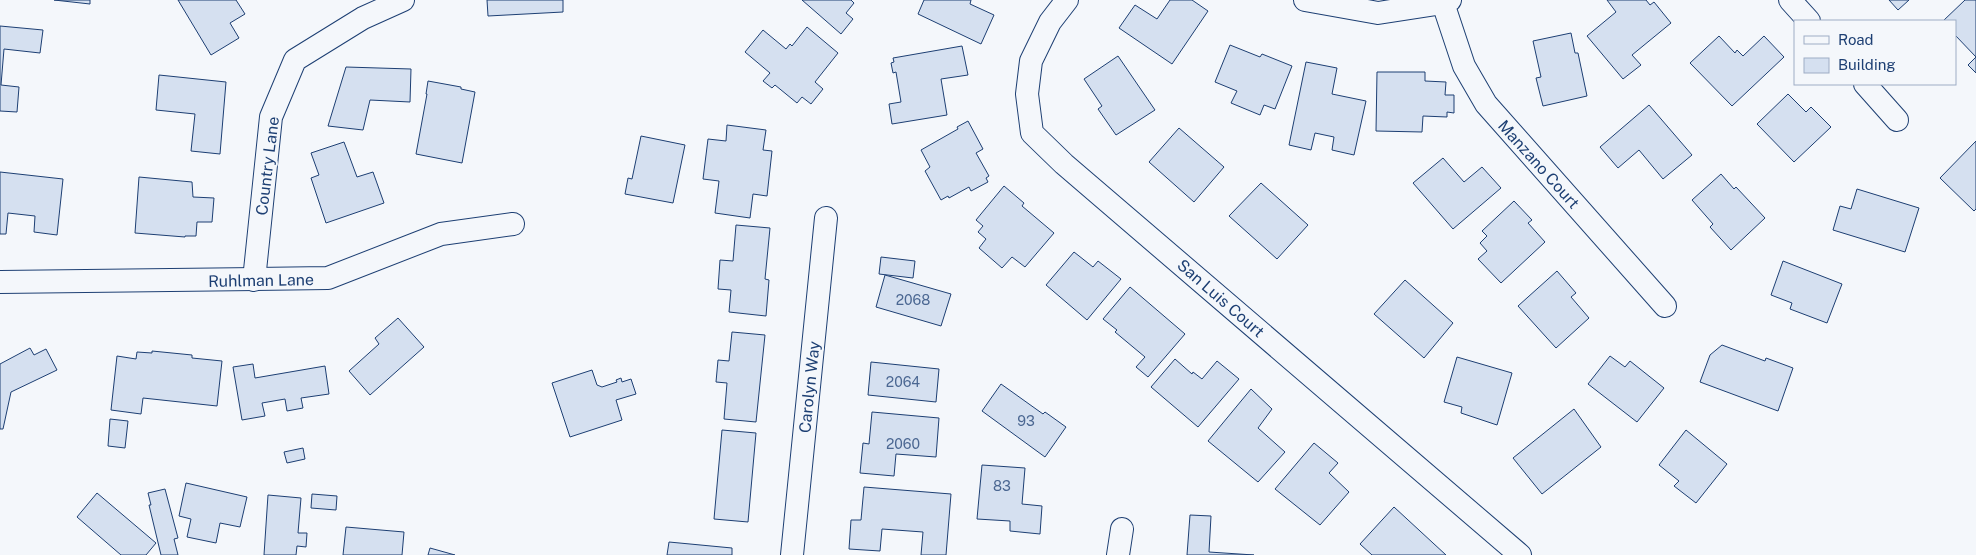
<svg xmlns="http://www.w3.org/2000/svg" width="1976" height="555" font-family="'Public Sans',sans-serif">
<rect width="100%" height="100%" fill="#f4f7fb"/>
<!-- building -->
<g fill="#d5e0f0" stroke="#1d3f73">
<polygon points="54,0 90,0 90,4"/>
<polygon points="178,0 236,0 245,14 230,23 239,38 211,55"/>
<polygon points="487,0 563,0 563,12 488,16"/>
<polygon points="802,0 851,0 854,3 846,13 853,19 841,34"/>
<polygon points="924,0 971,0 970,4 994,15 981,44 918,14"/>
<polygon points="1170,0 1192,0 1208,11 1172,64 1119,28 1135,5 1157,19"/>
<polygon points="1607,0 1646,0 1650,5 1654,2 1671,23 1632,55 1641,65 1623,79 1587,36 1616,12"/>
<polygon points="1889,0 1909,0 1898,10"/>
<polygon points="1965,0 1976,0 1976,73 1968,65 1976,57 1955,35 1955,21 1943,21"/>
<polygon points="0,26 43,30 40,53 4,49 1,85 19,87 17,112 0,111"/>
<polygon points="807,27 838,53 815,82 823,89 811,104 802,97 797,103 775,85 772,88 763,81 770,73 745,52 763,30 786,49 790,44 792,46"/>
<polygon points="1571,33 1575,53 1578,53 1587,96 1543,106 1536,78 1541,77 1533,41"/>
<polygon points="1719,36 1735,53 1737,50 1743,56 1764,36 1784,57 1732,106 1690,63"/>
<polygon points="1230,45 1260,57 1262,54 1292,66 1275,109 1264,105 1260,115 1231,103 1237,91 1215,82"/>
<polygon points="962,46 968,75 941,79 947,115 892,124 889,104 901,102 896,72 893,73 891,63 894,62 893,58"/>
<polygon points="1118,56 1155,110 1116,135 1098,109 1102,106 1084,79"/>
<polygon points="1306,62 1337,68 1332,94 1366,101 1354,155 1332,150 1334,137 1315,133 1311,150 1289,145"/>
<polygon points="346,67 411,69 410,102 370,100 363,130 328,126"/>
<polygon points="1377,72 1425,72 1425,81 1446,82 1445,95 1454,95 1454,113 1447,112 1447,117 1423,116 1422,132 1376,131"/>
<polygon points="159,75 226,82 220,154 191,151 195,114 156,110"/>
<polygon points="428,81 461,87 461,89 475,92 462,163 416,154 427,94 426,94"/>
<polygon points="1788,94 1806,112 1811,107 1831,127 1794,162 1757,124"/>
<polygon points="1649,105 1692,155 1663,179 1639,150 1618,168 1600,147"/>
<polygon points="968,121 983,149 976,153 989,176 986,178 988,182 971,191 969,187 949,198 948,196 941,200 925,171 930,167 921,150 958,129 957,127"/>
<polygon points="727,125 766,130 763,150 772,151 767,196 753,194 750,218 715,213 719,181 703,179 708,139 726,141"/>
<polygon points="1179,128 1224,167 1194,202 1149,162"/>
<polygon points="641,136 685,145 673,203 625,194 628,178 632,179"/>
<polygon points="1976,141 1976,209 1974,211 1940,178"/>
<polygon points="344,142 357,177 373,172 384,203 326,223 311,178 319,175 311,153"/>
<polygon points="1443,158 1464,182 1482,167 1501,188 1453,229 1413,183"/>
<polygon points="0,172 63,179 57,235 34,232 35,216 8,213 6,234 0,234"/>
<polygon points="1721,174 1734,189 1736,187 1765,218 1731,250 1710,227 1713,224 1692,200"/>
<polygon points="139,177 192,182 193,197 214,198 212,222 197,222 196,236 185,236 185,237 135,233"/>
<polygon points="1261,183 1308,225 1277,259 1229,216"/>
<polygon points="1004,186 1024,203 1022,206 1054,233 1025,267 1012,257 1002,268 979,248 986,239 978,232 983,226 976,220"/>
<polygon points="1857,189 1919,208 1905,252 1833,230 1840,206 1851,209"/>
<polygon points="1514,201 1532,220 1528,223 1545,242 1501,283 1478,259 1487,251 1480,243 1487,236 1482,231"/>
<polygon points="736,225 770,228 765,279 769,280 766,316 729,312 731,290 718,289 720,260 733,261"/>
<polygon points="1074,252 1093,267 1098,261 1121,279 1087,320 1046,285"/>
<polygon points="881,257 915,261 913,278 879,274"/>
<polygon points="1783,261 1842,284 1827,323 1790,309 1792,303 1771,295"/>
<polygon points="1557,271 1576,293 1571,297 1589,318 1556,348 1518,306"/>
<polygon points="885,275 951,294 941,326 876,307"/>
<polygon points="1405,280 1453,323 1424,358 1374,314"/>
<polygon points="1130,287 1185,334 1148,377 1136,367 1145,357 1115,332 1117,330 1103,319"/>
<polygon points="398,318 424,347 370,395 349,371 379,344 375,338"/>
<polygon points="732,332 765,335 756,422 724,419 727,383 716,382 718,360 729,361"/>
<polygon points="1722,345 1765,361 1766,358 1793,368 1778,411 1700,382 1710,355"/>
<polygon points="30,348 34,355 46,349 57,370 11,392 3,429 0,429 0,364"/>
<polygon points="152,351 192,355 192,358 222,361 217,406 143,398 141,414 111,410 117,356 136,359 137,352 152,353"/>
<polygon points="1610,356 1625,367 1630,361 1664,388 1637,422 1588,384"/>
<polygon points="1457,357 1512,373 1497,425 1461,413 1462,407 1444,402"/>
<polygon points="1175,359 1192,374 1193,372 1202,379 1217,361 1239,379 1198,427 1151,387"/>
<polygon points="871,362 939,369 936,402 868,395"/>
<polygon points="253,364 255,378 325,366 329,394 301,398 303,408 287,411 285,399 262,403 265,416 242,420 233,367"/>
<polygon points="592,370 597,385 602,387 617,382 616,380 621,378 622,382 631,379 636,394 616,400 622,420 570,437 552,383"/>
<polygon points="1001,384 1043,414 1045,412 1066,427 1045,457 982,411"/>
<polygon points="1251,389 1272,409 1258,428 1285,452 1258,482 1208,441"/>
<polygon points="1574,409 1601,447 1542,494 1513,458"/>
<polygon points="872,412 939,418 936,457 896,454 894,476 860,473 863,443 869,444"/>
<polygon points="110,419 128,421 125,448 108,446"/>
<polygon points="722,430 756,433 748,522 714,519"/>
<polygon points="1686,430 1727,464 1696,503 1674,486 1679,481 1659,465"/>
<polygon points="1314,443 1338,463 1329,473 1349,492 1320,525 1275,489"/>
<polygon points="303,448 305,459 287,463 284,452"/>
<polygon points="982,465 1025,468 1022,504 1042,506 1040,534 1010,531 1010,521 977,519"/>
<polygon points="186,483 247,497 240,527 220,523 216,543 187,537 191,519 179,516"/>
<polygon points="864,487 951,494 946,555 921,555 923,532 882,529 880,551 849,549 851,520 861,520"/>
<polygon points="165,489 178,538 174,539 178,555 161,555 149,505 151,505 148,493"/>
<polygon points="97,493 156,543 146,555 121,555 77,517"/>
<polygon points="312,494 337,496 336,510 311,508"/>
<polygon points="268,495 301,498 298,533 307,533 306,547 297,546 296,555 264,555"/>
<polygon points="1394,507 1446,555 1372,555 1360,544"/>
<polygon points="1190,515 1211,516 1209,552 1254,555 1187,555"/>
<polygon points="346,527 404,532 402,555 343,555"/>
<polygon points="669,542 732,548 732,555 667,555"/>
<polygon points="430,548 455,555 428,555"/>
</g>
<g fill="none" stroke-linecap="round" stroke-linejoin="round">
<!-- minor casing -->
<g stroke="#1d3f73" stroke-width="24">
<g id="minor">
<polyline points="1067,0 1050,22 1031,61 1027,94 1032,133 1064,164 1520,555"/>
<polyline points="1305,0 1378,13 1443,3 1450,0"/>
<polyline points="1790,0 1809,21"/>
<polyline points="1443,3 1464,66 1486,104 1665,306"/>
<polyline points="1865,84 1897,120"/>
<polyline points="254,280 271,117 295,60 363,18 403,0"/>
<polyline points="0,282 328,278 441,234 513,224"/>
<polyline points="792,555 826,218"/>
<polyline points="1118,555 1122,529"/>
</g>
</g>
<!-- minor -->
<use href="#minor" stroke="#f4f7fb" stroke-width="22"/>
</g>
<g text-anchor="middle" stroke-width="4" stroke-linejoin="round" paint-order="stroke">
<!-- number labels -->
<g font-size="14" fill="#4b6792">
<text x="913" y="305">2068</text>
<text x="903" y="387">2064</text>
<text x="1026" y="426">93</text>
<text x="903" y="449">2060</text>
<text x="1002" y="491">83</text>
</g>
<!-- street labels -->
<g font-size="16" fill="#1d3f73" stroke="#f4f7fb">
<text transform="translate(1539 164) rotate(48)" y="6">Manzano Court</text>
<text transform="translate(267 166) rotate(-83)" y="6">Country Lane</text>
<text transform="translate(261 280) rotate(-1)" y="6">Ruhlman Lane</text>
<text transform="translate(1221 298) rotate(41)" y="6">San Luis Court</text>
<text transform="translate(809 387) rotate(-84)" y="6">Carolyn Way</text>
</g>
</g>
<!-- legend -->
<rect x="1794" y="20" width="162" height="65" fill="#f4f7fb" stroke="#9eadc5"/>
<rect x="1804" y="36" width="25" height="8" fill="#f4f7fb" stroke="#9eadc5"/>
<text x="1838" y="45" font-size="15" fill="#1d3f73">Road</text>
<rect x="1804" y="58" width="25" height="15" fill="#d5e0f0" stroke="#9eadc5"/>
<text x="1838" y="70" font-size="15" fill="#1d3f73">Building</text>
</svg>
